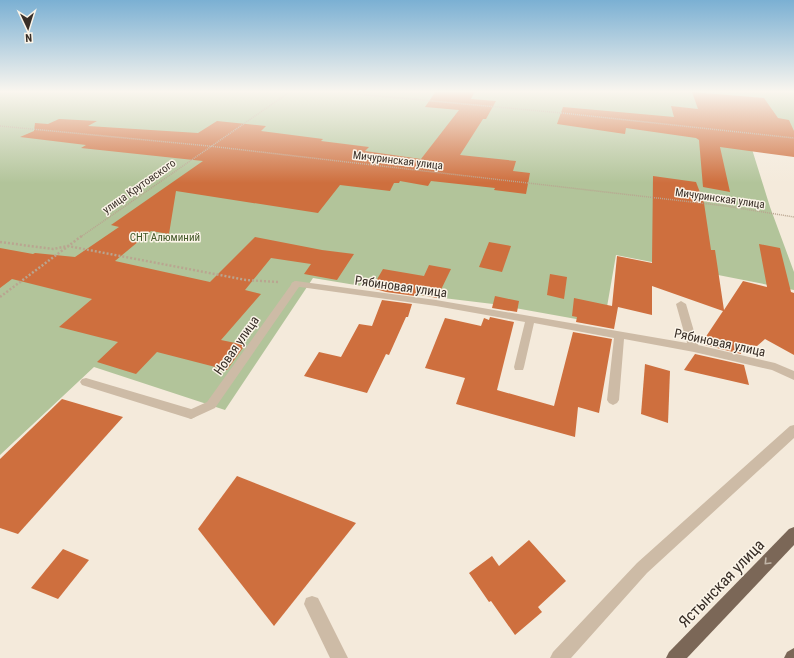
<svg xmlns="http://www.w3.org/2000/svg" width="794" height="658" font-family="'Roboto Condensed',sans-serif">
<rect width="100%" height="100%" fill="#f4eadb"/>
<!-- green -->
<polygon fill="#b2c49a" points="0,91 794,91 794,135 746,130 770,207 794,272 794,290 616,255 604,324 493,304 410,294 313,278 225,410 94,367 0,455"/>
<!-- building -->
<g fill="#ce6f3e">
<polygon points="436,91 475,91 471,99 496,101 486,119 483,119 460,155 516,161 513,171 530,173 526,194 494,190 495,188 431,181 428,186 400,181 399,183 394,183 390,191 340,185 318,213 176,191 169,234 151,231 115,261 210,282 255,237 322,250 354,254 337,280 304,274 311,264 271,258 245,290 261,294 221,340 245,345 227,370 157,352 136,374 97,362 118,342 59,327 92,299 12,279 0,288 0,248 33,254 35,253 75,257 119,227 111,225 203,161 81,148 86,145 20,137 34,131 35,123 48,124 59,119 97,121 88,126 198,133 217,121 266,126 261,131 323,139 321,141 369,147 365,151 421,159 459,110 425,107"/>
<polygon points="692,92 764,98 778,118 789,120 794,131 794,157 720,147 730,192 703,187 699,140 696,138 626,128 625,134 557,124 563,107 674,117 671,106 698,109"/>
<polygon points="653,176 696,182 704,203 711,250 715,250 724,310 743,281 767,287 759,244 780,248 791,292 794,293 794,355 765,339 757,346 739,344 741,354 701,344 723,311 652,286 652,315 618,307 614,329 576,322 577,317 572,316 574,298 612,306 617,256 652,263"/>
<polygon points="489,242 511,246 502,272 479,267"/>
<polygon points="429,265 451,269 437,298 416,294 415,296 386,292 372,288 383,269 424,276"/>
<polygon points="550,274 567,277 564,299 547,295"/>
<polygon points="495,296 519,301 517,312 492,308"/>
<polygon points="382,300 412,304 408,317 406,317 389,355 386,354 367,393 304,376 319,352 341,357 359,324 372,326"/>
<polygon points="490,317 514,322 497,390 554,406 573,332 612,339 599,413 578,407 575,437 456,404 465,378 425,368 445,318 481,326 484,318 489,320"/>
<polygon points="695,354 744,365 749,385 684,370"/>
<polygon points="645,364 670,371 668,423 641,414"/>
<polygon points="62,399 123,417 18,534 0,528 0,459"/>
<polygon points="237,476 356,523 274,626 198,529"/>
<polygon points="529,540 566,581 538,607 542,612 515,635 491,601 489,602 469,573 492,556 499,566"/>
<polygon points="63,549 89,560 58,599 31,588"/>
</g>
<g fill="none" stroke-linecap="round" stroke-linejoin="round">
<!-- path-far1 -->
<g stroke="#b9a590" stroke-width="1.5" stroke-dasharray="1 1" stroke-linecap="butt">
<polyline points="324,91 562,113 794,138"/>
<polyline points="0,126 209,146 726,206 794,217"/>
<polyline points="82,236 291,91"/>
</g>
<!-- path -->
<g stroke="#b9a590" stroke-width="2.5" stroke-dasharray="2 2" stroke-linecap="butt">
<polyline points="0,242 53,249 68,246 246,280 278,282"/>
<polyline points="0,297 83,235"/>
</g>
<!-- service -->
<g fill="#cdbba6" fill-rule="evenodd">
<polygon points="296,281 436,300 687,343 676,304 681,301 686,304 698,345 775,363 794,371 794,380 772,370 694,352 624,339 619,400 617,403 613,405 609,403 607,400 614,338 534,323 524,367 523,370 515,370 514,367 525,322 436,306 293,286 291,284 293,282"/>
<polygon points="86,378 191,409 195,411 197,414 195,417 191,419 82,385 80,382 82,379"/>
<polygon points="794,425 794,438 647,573 571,658 550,658 553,652 637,563 790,426"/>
<polygon points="312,596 318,598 348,658 330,658 304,604 306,598"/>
</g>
<!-- minor -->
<polygon fill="#cdbba6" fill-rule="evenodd" points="296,281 301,284 215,408 191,419 187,417 185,414 187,411 207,402 293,282"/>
<!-- primary -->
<g fill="#7b6757" fill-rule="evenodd">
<polygon points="794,527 794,545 687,658 666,658 669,652 789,529"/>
<polygon points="794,648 794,658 784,658 787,652"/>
</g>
</g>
<!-- one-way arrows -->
<defs><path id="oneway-chevron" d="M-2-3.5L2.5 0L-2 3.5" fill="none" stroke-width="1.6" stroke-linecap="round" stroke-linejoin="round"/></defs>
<use stroke="#c1b5a7" href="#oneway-chevron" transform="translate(767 562) rotate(134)"/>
<!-- sky -->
<linearGradient id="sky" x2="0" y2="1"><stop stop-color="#7bb0d3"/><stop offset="0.5" stop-color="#faf6ef"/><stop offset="1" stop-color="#faf6ef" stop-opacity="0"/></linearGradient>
<rect width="794" height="183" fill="url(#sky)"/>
<g text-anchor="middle" stroke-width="3" stroke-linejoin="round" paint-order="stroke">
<!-- far-street labels -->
<g font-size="11" fill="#382e27" stroke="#fbf4e8">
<text transform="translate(398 160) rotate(7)" y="4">Мичуринская улица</text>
<text transform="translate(139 186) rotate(-35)" y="4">улица Крутовского</text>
<text transform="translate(720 198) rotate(8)" y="4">Мичуринская улица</text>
</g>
<!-- far-park labels -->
<g font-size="11" fill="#435829" stroke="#fbf4e8">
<text x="165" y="241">СНТ Алюминий</text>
</g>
<!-- street labels -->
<g font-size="13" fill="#382e27" stroke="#fbf4e8">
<text transform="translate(401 286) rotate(8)" y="5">Рябиновая улица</text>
<text transform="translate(720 342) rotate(12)" y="5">Рябиновая улица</text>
<text transform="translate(236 345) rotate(-55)" y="5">Новая улица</text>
</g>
<!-- near-street labels -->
<g font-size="16" fill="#382e27" stroke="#fbf4e8">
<text transform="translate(721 583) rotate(-46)" y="6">Ястынская улица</text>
</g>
</g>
<!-- north arrow -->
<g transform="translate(28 28) rotate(176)" stroke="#fbf4e8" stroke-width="3" paint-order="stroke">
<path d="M0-3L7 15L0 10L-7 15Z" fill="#382e27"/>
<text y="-6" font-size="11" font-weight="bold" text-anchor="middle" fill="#382e27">N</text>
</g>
</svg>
